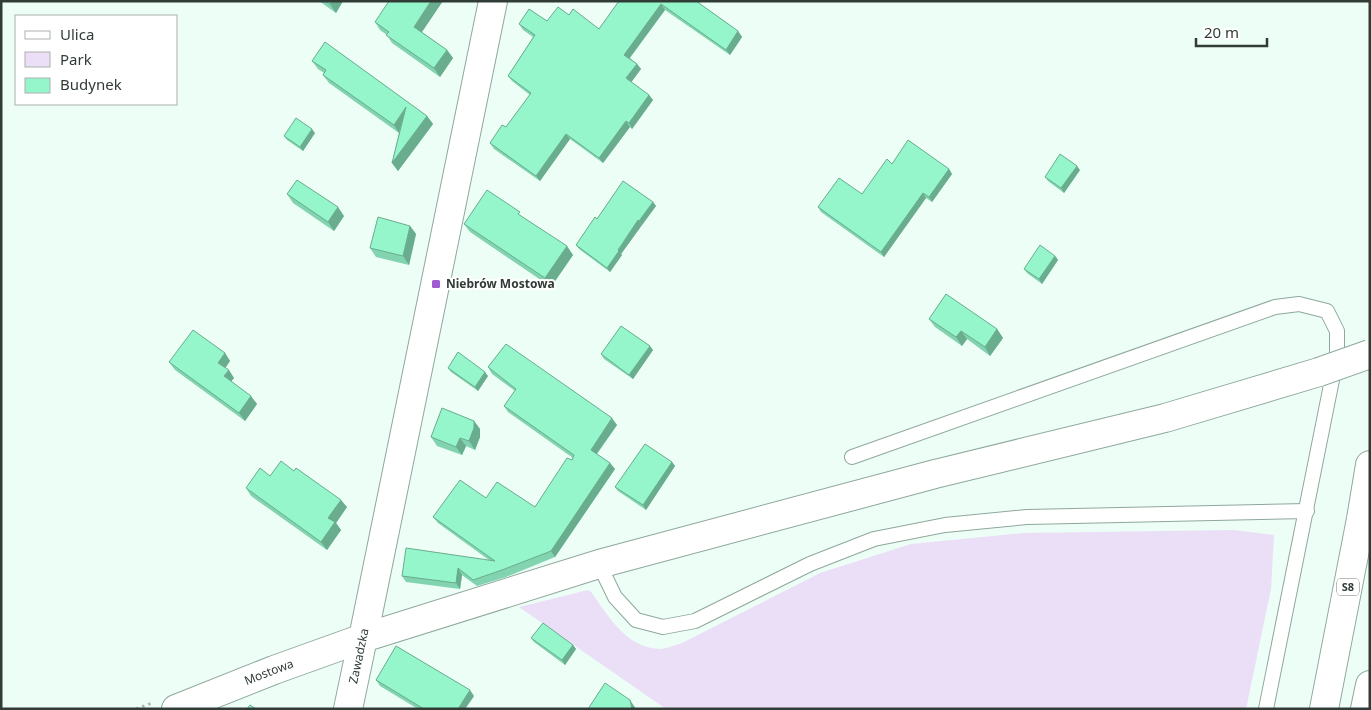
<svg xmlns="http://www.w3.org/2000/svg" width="1371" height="710" font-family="'Noto Sans',sans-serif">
<rect width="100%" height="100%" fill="#edfef6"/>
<!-- green -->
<path fill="#ebdef7" d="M1234 530 1274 535 1271 589 1246 709H666L519 607 588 590 591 592C609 617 626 647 659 649 666 649 675 645 682 643L820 573 911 544 1023 533Z"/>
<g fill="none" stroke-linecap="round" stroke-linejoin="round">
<!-- service casing -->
<g stroke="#8ea89b" stroke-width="16">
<g id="service">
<polyline points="852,457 1275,307 1299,304 1327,311 1337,331 1337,355 1266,709"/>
<polyline points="599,564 615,597 636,620 663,627 695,621 810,564 874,539 945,525 1027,517 1307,511"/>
</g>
</g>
<!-- minor casing -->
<g stroke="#8ea89b" stroke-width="30">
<polyline id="minor" points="363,638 493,1"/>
</g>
<!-- tertiary casing -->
<g stroke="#8ea89b" stroke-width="30">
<g id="tertiary">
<path id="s1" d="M176 709 274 670 363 638 599 564 935 474 1165 418 1319 372"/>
<polyline points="348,709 363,638"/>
</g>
</g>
<!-- motorway casing -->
<g stroke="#8ea89b" stroke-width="30">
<g id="motorway">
<polyline points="1324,709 1361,519 1370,465"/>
<polyline points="1365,709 1370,685"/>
</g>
</g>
<!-- path -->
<polyline stroke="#aab9b2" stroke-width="3" stroke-dasharray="2.5 4" stroke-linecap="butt" points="136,709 152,703"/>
<!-- service -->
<use href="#service" stroke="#fff" stroke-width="14"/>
<!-- minor -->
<use href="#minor" stroke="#fff" stroke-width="28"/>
<!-- tertiary -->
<use href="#tertiary" stroke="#fff" stroke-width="28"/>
<!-- motorway -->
<use href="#motorway" stroke="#fff" stroke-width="28"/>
<!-- tertiary-bridge casing -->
<g stroke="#8ea89b" stroke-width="30" stroke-linecap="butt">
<polyline id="tertiary-bridge" points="1319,372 1370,354"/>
</g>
<!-- tertiary-bridge -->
<use href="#tertiary-bridge" stroke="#fff" stroke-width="28"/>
</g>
<!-- wall -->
<g fill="#81d4af">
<polygon points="319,1 343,1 336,13"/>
<polygon points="619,1 696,1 738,31 742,37 730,55 665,10 630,58 637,64 641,69 631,82 649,95 653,100 632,129 630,127 603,163 570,139 540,181 494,149 490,143 506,127 530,95 512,81 508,76 533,37 523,30 519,24 547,21 569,15 599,29"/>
<polygon points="375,22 422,32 447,50 453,58 440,77 392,43 387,35 380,30"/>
<polygon points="312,61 427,116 433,124 398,171 392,163 399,133 329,83 323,75 324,73 318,69"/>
<polygon points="315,133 303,151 287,140 284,136"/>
<polygon points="892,164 949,169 952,174 932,202 926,198 884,257 821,212 818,207 862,194"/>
<polygon points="1080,170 1064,193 1048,181 1045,177"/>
<polygon points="287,194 344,216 334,231 293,203"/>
<polygon points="653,202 656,206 642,225 621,254 622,255 610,272 579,249 576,245 597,219"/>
<polygon points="523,217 573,255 551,287 470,232 464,224"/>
<polygon points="410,226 416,234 409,265 376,257 370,248"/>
<polygon points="1055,256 1058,260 1042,284 1027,273 1024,269"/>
<polygon points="929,319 997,329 1003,338 990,356 967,339 962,346 935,327"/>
<polygon points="653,350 633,379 604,359 601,354"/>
<polygon points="225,353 230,361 225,368 234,378 231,381 257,404 245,421 175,370 169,362"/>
<polygon points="488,367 617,425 597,454 610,463 615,469 555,557 506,577 477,586 462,575 460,589 406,582 402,576 489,560 438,523 433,517 486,498 535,507 573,458 508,412 504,406 515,391 492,374"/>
<polygon points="448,368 488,376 478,391 451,372"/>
<polygon points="474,421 480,429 480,437 475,450 466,446 462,455 437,446 431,437"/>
<polygon points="672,462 675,466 646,510 618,491 615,487"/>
<polygon points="270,476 347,507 336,523 341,530 327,550 251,496 246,488"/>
<polygon points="531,638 573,645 576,649 565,665 534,642"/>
<polygon points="376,680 474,696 465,709 418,709 380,686"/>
</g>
<!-- shaded-wall -->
<g fill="#69ac8e">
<polygon points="332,1 343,1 336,13 330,4"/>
<polygon points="431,1 443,1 420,35 414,27"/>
<polygon points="661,4 665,10 628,60 624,55"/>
<polygon points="738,31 742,37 730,55 726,50"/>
<polygon points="447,50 453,58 440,77 434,68"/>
<polygon points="637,64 641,69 630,84 626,78"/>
<polygon points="649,95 653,100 632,129 629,123"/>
<polygon points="406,107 399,133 394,125"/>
<polygon points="427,116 433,124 398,171 392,163"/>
<polygon points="626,121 630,127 603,163 599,158"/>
<polygon points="312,129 315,133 303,151 300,147"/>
<polygon points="566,134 570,139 540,181 536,176"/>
<polygon points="1077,166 1080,170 1064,193 1061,188"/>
<polygon points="949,169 952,174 932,202 929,197"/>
<polygon points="923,193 926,198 884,257 881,252"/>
<polygon points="653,202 656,206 642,225 639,221"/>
<polygon points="338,207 344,216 334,231 328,222"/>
<polygon points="638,220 642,225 621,254 622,255 610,272 607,268"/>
<polygon points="410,226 416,234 409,265 403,256"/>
<polygon points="567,246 573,255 551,287 545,278"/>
<polygon points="1055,256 1058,260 1042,284 1039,279"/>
<polygon points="997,329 1003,338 990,356 985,347"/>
<polygon points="961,331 967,339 962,346 956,337"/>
<polygon points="650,346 653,350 633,379 629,375"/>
<polygon points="225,353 230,361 224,370 218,363"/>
<polygon points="229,370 234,378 229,384 224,376"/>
<polygon points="485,372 488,376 478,391 475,387"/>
<polygon points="251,396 257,404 245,421 239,413"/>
<polygon points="612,418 617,425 595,456 591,450"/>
<polygon points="474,421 480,429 480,437 475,450 469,441"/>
<polygon points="460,438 466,446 462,455 456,447"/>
<polygon points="672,462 675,466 646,510 643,505"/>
<polygon points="610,463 615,469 555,557 551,551"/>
<polygon points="341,500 347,507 336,523 341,530 327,550 321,542 328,518"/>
<polygon points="458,568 462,575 460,589 456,583"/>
<polygon points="573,645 576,649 565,665 562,660"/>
<polygon points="470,690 474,696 465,709 458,709"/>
<polygon points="630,700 636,709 632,709"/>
</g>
<!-- building -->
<g fill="#96f6cb" stroke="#69ac8e">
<polygon points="325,1 332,1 330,4"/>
<polygon points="389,1 431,1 414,27 447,50 434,68 386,35 389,32 375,22"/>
<polygon points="619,1 696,1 738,31 726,50 661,4 624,55 637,64 626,78 649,95 629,123 626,121 599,158 566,134 536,176 490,143 502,125 506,127 531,93 508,76 535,35 519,24 529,9 547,21 558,7 569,15 573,9 599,29"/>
<polygon points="325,42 427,116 392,163 406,107 394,125 323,75 326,70 312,61"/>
<polygon points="296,118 312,129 300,147 284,136"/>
<polygon points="908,140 949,169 929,197 923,193 881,252 818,207 839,178 862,194 887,159 892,164"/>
<polygon points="1060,154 1077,166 1061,188 1045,177"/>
<polygon points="297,180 338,207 328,222 287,194"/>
<polygon points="623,181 653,202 639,221 638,220 618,250 619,251 607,268 576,245 595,217 597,219"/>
<polygon points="487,190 520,212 518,214 567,246 545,278 464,224"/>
<polygon points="378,217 410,226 403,256 370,248"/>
<polygon points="1040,245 1055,256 1039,279 1024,269"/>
<polygon points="946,294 997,329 985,347 961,331 956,337 929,319"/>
<polygon points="621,326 650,346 629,375 601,354"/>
<polygon points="193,330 225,353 218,363 229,370 224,376 251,396 239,413 169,362"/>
<polygon points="506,344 612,418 591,450 610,463 551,551 502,570 473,580 458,568 456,583 402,576 406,548 495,561 433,517 460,480 486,498 497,482 535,507 567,458 572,460 574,455 504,406 516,389 488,367"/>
<polygon points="458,352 485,372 475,387 448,368"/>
<polygon points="442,408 474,421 474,428 469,441 460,438 456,447 431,437"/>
<polygon points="645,444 672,462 643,505 615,487"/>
<polygon points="281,461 294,471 296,468 341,500 328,518 335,522 321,542 246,488 260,468 270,476"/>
<polygon points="543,623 573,645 562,660 531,638"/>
<polygon points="396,646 470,690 458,709 424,709 376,680"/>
<polygon points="605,683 630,700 632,709 588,709"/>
<polygon points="250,705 256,709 247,709"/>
</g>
<!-- markers -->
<rect fill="#9f5bcf" stroke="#fff" stroke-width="2" x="431" y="279" width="10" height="10" rx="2.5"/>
<g text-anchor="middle" stroke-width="4" stroke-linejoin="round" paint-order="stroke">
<!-- shield labels -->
<rect fill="#fff" stroke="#6f7672" stroke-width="1" x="1337" y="578.5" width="22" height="17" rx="4"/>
<g font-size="11" font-weight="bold" fill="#313c36">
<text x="1348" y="591">S8</text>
</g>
<!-- poi labels -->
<g font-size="12" font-weight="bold" fill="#313c36" stroke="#fff" text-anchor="start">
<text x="446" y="288">Niebrów Mostowa</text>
</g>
<!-- street labels -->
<g font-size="12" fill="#313c36" stroke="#fff">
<text transform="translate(359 656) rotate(-78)" y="4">Zawadzka</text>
<text dy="4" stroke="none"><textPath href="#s1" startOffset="100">Mostowa</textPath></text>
</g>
</g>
<!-- border -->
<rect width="1371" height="710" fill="none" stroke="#313c36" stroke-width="5"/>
<!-- legend -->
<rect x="15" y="15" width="162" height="90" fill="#ffffff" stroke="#adb1af"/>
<rect x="25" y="31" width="25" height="8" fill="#ffffff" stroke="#adb1af"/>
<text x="60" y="40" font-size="15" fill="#313c36">Ulica</text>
<rect x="25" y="52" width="25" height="15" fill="#ebdef7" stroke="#adb1af"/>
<text x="60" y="65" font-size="15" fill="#313c36">Park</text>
<rect x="25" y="78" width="25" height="15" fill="#96f6cb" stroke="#adb1af"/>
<text x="60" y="90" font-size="15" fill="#313c36">Budynek</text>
<!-- scale -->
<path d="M1196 38v8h71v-8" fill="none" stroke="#313c36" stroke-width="2.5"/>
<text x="1204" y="38" font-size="15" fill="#313c36" stroke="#ffffff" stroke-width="4" paint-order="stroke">20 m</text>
</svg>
